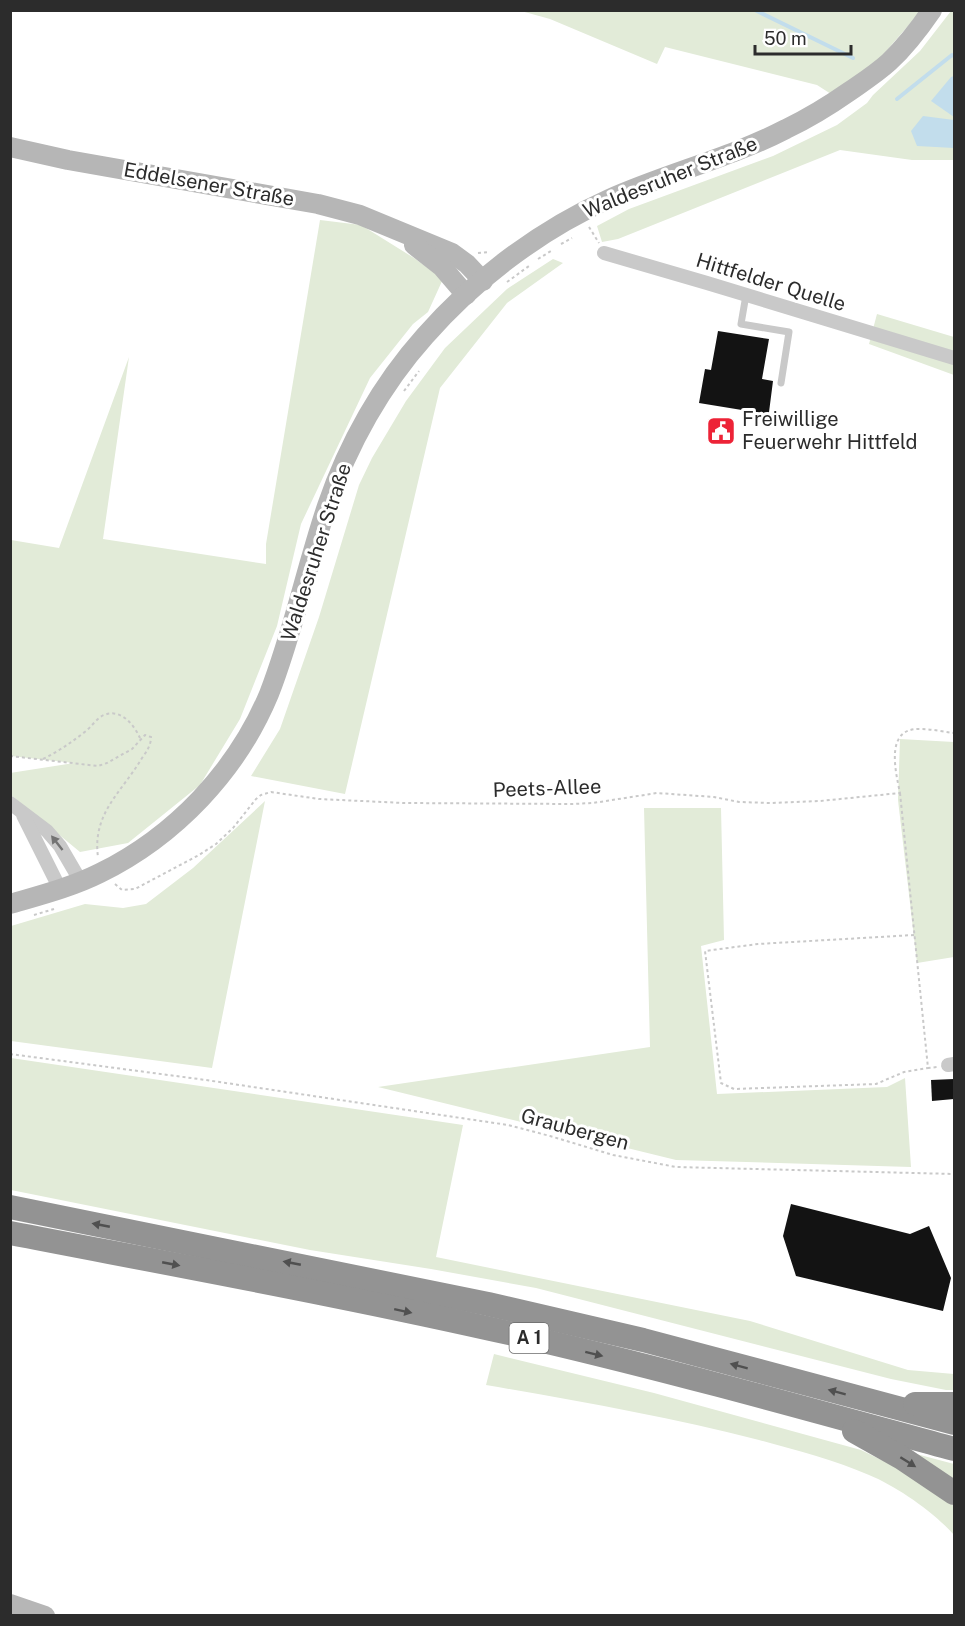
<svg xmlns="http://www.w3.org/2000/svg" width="965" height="1626" font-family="'Public Sans',sans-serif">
<rect width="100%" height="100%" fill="#fff"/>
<!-- green -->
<g fill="#e2ebd8">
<polygon points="521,11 921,11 874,65 831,94 817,85 665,47 657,64 550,19"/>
<polygon points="951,11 954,11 954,160 912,160 840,150 618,239 602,242 597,226 629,209 773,156 837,125 867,103 873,95 920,51"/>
<polygon points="320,220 361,225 414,258 443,279 428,312 413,324 370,378 301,524 277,626 240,719 200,785 128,843 80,852 11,795 10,773 74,763 11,756 11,540 59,548 129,357 103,539 266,564 266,544"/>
<polygon points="553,259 563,263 507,303 440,388 345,794 251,776 280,729 319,617 359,485 372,458 406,401 445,348 507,289"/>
<polygon points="877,314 954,337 954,375 869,344"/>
<polygon points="900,739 954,742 954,957 917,963 898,800"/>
<polygon points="265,801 212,1068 11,1041 11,926 85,904 123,908 146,904 193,868"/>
<polygon points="644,808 721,808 724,940 701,946 717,1094 887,1087 905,1078 911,1167 676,1160 378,1087 650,1047"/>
<polygon points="11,1058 463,1125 436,1257 750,1321 908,1370 954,1374 954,1390 946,1390 891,1379 536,1288 431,1269 310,1250 11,1190"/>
<path d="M494 1354 654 1393 861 1450 902 1470 948 1500 954 1506V1535C934 1512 896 1486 869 1475 834 1460 796 1450 759 1440 669 1417 578 1401 486 1385Z"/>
<polygon points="905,1451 954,1464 954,1488"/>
</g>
<!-- water -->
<g fill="#c2ddec">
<polygon points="954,76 954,117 931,101 951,77"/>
<polygon points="923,116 954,120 954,148 917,146 911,131"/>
</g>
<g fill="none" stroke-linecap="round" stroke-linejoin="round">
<!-- stream -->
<g stroke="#c2ddec" stroke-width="4">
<polyline points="755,10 853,58"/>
<polyline points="897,99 952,55 954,56"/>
</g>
</g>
<!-- building -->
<g fill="#131313">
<polygon points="718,331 769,339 762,379 773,381 768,420 747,416 748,411 699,403 705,369 711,370"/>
<polygon points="954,1079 954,1099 932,1101 931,1080"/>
<polygon points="791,1204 910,1234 929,1226 951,1278 943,1311 796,1276 783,1236"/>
</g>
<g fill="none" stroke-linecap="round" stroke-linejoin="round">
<!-- path -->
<g stroke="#c9c9c9" stroke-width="2" stroke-dasharray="3 3" stroke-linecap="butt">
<polyline points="589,227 599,243"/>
<polyline points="561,244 572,238"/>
<polyline points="478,253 490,252"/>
<polyline points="538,259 551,251"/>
<polyline points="507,282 529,266"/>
<polyline points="404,391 419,371"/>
<path d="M10 756 98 766 107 763 132 749 145 735 151 737C151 745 147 751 142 758 122 792 92 813 98 857"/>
<path d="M43 759C59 751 72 742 86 731 92 726 98 717 104 715 121 708 134 725 140 738"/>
<polyline points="900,793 928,1068 937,1067"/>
<path d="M115 884 122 890 135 889 199 855 216 844 233 828 256 799 261 795 271 792 319 799 404 803 572 804 593 803 657 793 714 797 739 802 770 803 820 801 900 793C895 769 885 727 921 729 932 729 944 732 954 733"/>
<polyline points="34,915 54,909"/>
<polyline points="914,935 758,944 705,951 721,1083 734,1089 876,1084 904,1072 928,1068"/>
<polyline points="10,1054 206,1080 508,1125 550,1136 613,1155 676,1167 954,1174"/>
</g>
<!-- lane -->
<polyline stroke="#c9c9c9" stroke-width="7" points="746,295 741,324 789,332 781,383"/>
<!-- street -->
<g stroke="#c9c9c9" stroke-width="14">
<polyline points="604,253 707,283 954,358"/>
<polyline points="10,803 47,831 60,846 81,882"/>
<polyline points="23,815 60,889"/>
<polyline points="948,1065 954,1064"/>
</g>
<!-- secondary -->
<g stroke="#b6b6b6" stroke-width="20">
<polyline points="10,147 68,160 318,204 360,215 452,253 467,264 483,281"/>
<polyline points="414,245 442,267 466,295"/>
<path d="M10 904C41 895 72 887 100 873 175 836 237 771 269 694 293 633 306 568 327 506 348 444 382 384 425 336 475 279 540 230 609 199 667 173 730 158 786 129 809 118 830 105 850 91 863 82 877 73 889 62 905 47 919 29 932 10"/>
<polyline points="10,1604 45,1616"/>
</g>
<!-- highway -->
<g stroke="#939393" stroke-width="24">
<polyline points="10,1207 488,1304 643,1340 954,1423"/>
<path d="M10 1233C186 1267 362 1299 535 1339 676 1372 815 1411 954 1449"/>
<polyline points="915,1404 954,1404"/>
<polyline points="854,1431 902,1458 954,1493"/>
</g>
</g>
<!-- one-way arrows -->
<defs><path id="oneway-solid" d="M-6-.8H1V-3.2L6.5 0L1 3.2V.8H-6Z" transform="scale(1.5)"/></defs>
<use fill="#737373" href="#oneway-solid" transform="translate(57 843) rotate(-128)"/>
<g fill="#505050">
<use href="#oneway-solid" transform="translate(101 1225) rotate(-169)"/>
<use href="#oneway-solid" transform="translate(292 1263) rotate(-169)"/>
<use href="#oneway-solid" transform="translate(171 1264) rotate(11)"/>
<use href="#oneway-solid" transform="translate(403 1311) rotate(12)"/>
<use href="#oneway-solid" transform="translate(594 1354) rotate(14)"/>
<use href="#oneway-solid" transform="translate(739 1366) rotate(-165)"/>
<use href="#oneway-solid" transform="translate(837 1392) rotate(-165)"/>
<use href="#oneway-solid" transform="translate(908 1462) rotate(32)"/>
</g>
<!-- icons -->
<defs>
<g id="civic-square" transform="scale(1.5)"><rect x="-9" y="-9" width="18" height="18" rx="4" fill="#ed2337" stroke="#fff"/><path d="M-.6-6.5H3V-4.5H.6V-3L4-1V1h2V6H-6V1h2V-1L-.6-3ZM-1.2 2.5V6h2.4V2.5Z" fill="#fff"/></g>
</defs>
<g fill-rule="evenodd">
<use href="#civic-square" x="721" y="431"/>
</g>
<g text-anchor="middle" stroke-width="6" stroke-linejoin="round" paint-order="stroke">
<!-- shield labels -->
<rect fill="#fff" stroke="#6b6b6b" stroke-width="1.5" x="509.5" y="1323" width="39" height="30" rx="4.5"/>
<g font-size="18" font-weight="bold" fill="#2c2c2c">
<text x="529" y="1344">A 1</text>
</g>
<!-- street labels -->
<g font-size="20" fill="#2c2c2c" stroke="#fff">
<text transform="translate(670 177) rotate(-22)" y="7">Waldesruher Straße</text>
<text transform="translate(209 184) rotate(10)" y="7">Eddelsener Straße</text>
<text transform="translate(771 282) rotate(17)" y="7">Hittfelder Quelle</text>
<text transform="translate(316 552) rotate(-72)" y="7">Waldesruher Straße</text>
<text transform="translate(547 788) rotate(-2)" y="7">Peets-Allee</text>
<text transform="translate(575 1129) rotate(15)" y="7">Graubergen</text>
</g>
<!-- poi labels -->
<g font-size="20" fill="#2c2c2c" stroke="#fff" text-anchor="start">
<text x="742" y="426">Freiwillige<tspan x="742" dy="23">Feuerwehr Hittfeld</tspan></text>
</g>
</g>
<!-- border -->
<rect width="965" height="1626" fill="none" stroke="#2c2c2c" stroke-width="24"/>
<!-- scale -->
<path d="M755 45v9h96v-9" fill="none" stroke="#2c2c2c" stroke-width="3"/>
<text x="764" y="45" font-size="18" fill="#2c2c2c" stroke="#ffffff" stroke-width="4.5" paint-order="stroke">50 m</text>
</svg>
